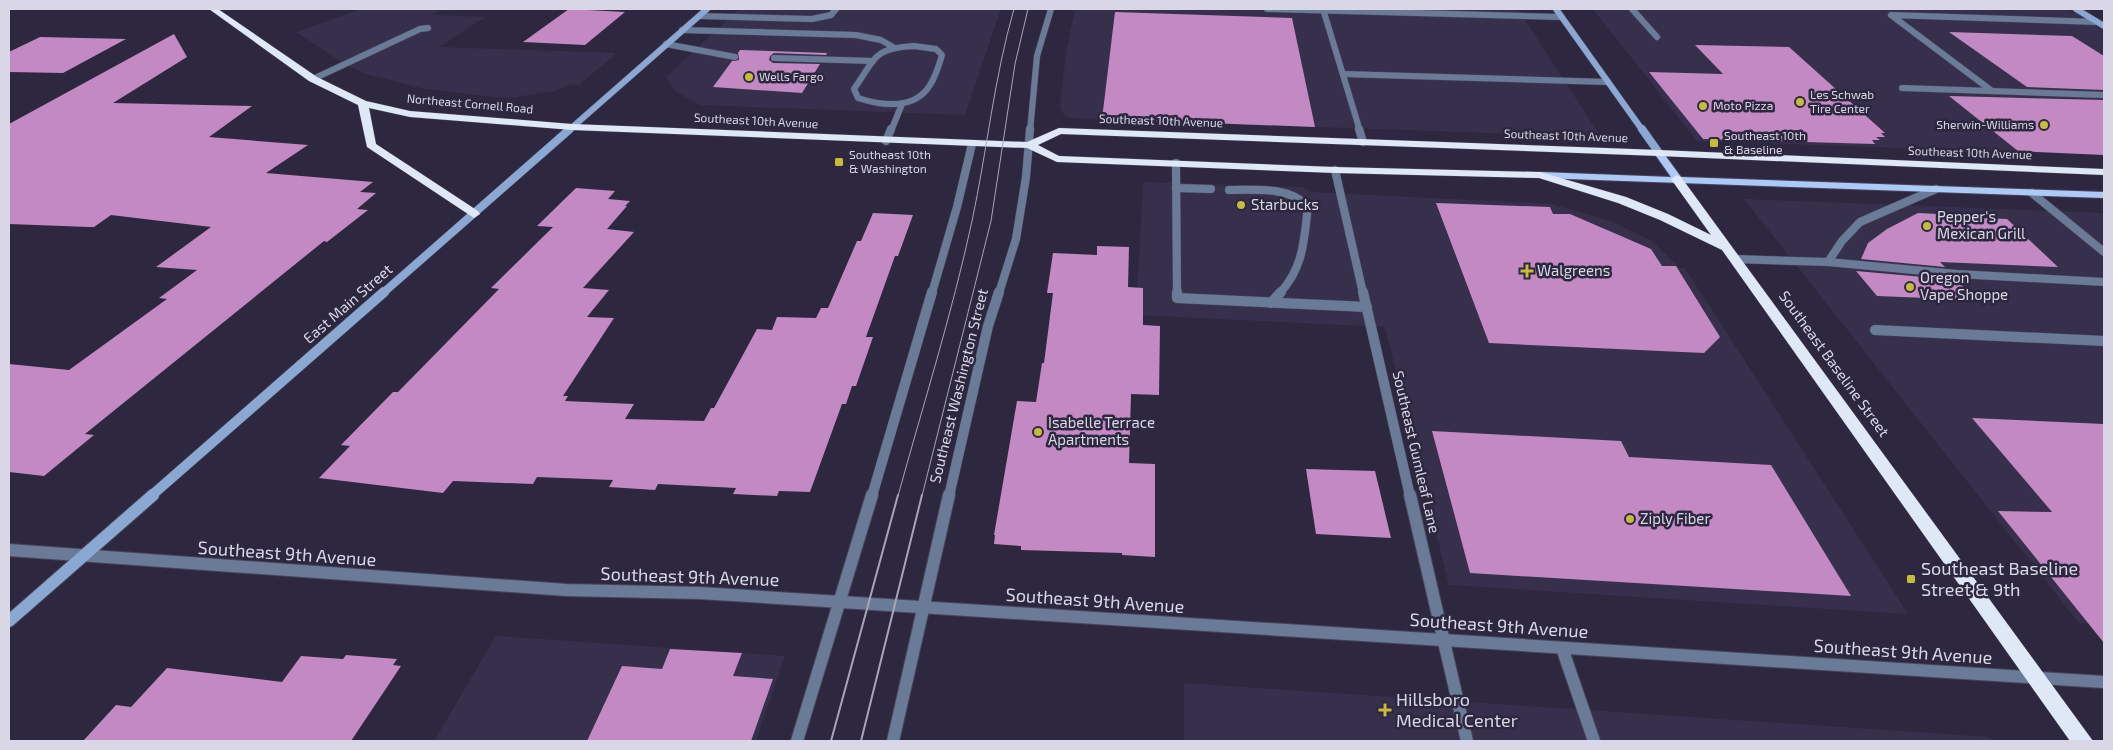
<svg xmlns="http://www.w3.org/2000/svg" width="2113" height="750" font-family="'Exo 2',sans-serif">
<rect width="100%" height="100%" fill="#2d283f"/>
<!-- built -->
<g fill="#36304d">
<polygon points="361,9 441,9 431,15 485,17 439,47 617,53 579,85 572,85 554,91 510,98 484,96 421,88 367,74 348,66 296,32"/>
<polygon points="739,9 1001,9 965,115 700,105 675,91 666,77"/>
<polygon points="1075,9 1518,9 1601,137 1071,118 1064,115 1060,108 1066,52"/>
<polygon points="1593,9 2065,9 2104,23 2104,155 1697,141"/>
<polygon points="1143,182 1302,187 1311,192 1552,204 1610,221 1652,241 1680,268 1685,268 1908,614 1449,585 1385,327 1136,315"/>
<polygon points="1744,199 2104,213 2104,624 2079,623"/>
<polygon points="496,636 785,656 756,741 434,741"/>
<polygon points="1184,683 1990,737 1993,741 1184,741"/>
</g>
<!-- building -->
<g fill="#c389c2">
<polygon points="569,9 625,12 585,45 523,42"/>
<polygon points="1115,12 1292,18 1315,127 1102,119"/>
<polygon points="1949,32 2072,36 2104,56 2104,90 2027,87"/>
<polygon points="174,34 187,57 113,103 252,106 209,137 308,145 266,173 373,182 360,192 376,193 357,209 368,210 327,242 324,241 85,434 94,435 44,476 9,472 9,364 69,370 167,299 159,298 197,270 156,267 211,227 111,215 94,227 89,227 9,224 9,124"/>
<polygon points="40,37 126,39 63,73 9,72 9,52"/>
<polygon points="1695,45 1789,47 1885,133 1881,133 1885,137 1876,137 1880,140 1872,140 1875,144 1703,139 1649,72 1723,74"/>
<polygon points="740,50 827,53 826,55 774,53 770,56 769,60 773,63 820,64 802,93 713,87 732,61 739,60 738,53"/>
<polygon points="1949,96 2104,100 2104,155 2018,151"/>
<polygon points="576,188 615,191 608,199 630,201 625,206 627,206 607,229 634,232 583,288 609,290 587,317 614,318 563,396 568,396 565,401 634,404 625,419 704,421 711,408 714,408 757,329 772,330 777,317 816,318 821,308 828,308 857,241 861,241 873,213 913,215 898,256 895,256 866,337 873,337 856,386 852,386 846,404 842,404 810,492 779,491 777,496 733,494 736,488 658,484 655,490 609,487 613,480 537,477 533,484 453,481 443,493 319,478 350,446 341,445 393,392 398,392 499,289 491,288 553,227 537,226"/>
<polygon points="1436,203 1550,207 1553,214 1570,214 1651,249 1662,266 1676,266 1720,337 1704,353 1489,343"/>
<polygon points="1918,213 1976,216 1979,218 2007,219 2058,267 1940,262 1945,267 1861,259 1868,243 1887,229"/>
<polygon points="1097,246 1129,247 1128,287 1143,288 1143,325 1160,326 1159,395 1131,394 1129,463 1155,464 1155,557 1122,555 1122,553 1021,550 1021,546 994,544 995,535 994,535 1017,401 1036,402 1042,363 1044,363 1053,293 1047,293 1053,253 1097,255"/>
<polygon points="1856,271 1957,280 1976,300 1877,296"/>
<polygon points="1972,418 2104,424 2104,643 1998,511 2052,512"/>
<polygon points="1432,431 1621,441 1629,457 1771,465 1851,596 1470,573"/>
<polygon points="1306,469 1375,471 1391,538 1316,534"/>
<polygon points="670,649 742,653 733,676 773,679 751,741 587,741 622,666 662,669"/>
<polygon points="346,655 397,659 393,665 401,666 351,741 83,741 116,705 131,707 167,668 282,682 301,656 343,659"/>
</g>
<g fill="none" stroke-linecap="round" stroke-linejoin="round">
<!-- lane-far3 casing -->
<g stroke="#49445a" stroke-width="7">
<g id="lane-far3">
<polyline points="1267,9 1561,17"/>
<polyline points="1323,9 1360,131"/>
<polyline points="1632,9 1657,37"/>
<polyline points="700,16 812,19 831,15 836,9"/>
<polyline points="682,30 856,35 881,40 893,47"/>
<polyline points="666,44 735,57"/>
<path d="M914 46 936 49 942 55C939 65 936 76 930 85 915 110 882 106 858 98L854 89C876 58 873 48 914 46Z"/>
<polyline points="774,58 873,61"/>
<polyline points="1343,74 1608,82"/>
<polyline points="313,79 420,29 428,28"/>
<polyline points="1902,88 2104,95"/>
<polyline points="1992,91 1891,15 2097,22"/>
<polyline points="891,131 902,104"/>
</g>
</g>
<!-- lane-far2 casing -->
<g stroke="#49445a" stroke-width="9">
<g id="lane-far2">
<polyline points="1359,129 1363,142"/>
<polyline points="886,141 891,129"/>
<polyline points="1176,163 1177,293"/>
<polyline points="1335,170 1363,293"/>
<polyline points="1176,188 1211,189"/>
<path d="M1229 190C1256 190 1287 186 1308 206 1304 239 1304 267 1280 293"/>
<polyline points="2032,193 2104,252"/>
<polyline points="1735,259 1828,262 1957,274 2104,282"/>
<polyline points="1828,262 1842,241 1860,222 1936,189"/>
</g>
</g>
<!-- lane-far1 casing -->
<g stroke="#49445a" stroke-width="11">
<g id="lane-far1">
<polyline points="1177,292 1177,298 1367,307"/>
<polyline points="1363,292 1410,496"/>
<polyline points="1271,303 1281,292"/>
<polyline points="1875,330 2104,341"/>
</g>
</g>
<!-- lane casing -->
<g stroke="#49445a" stroke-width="14">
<g id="lane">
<polyline points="1410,495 1467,741"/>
<polyline points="1562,648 1594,741"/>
</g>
</g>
<!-- street-far3 casing -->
<g stroke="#49445a" stroke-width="7">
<polyline id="street-far3" points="1030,131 1037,56 1051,9"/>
</g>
<!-- street-far2 casing -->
<g stroke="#49445a" stroke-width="9">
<g id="street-far2">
<polyline points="932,293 957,207 972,144"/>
<polyline points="999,293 1016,239 1026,177 1030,129"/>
</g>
</g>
<!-- street-far1 casing -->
<g stroke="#49445a" stroke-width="11">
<g id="street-far1">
<polyline points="872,496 932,292"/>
<polyline points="949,496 988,326 999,292"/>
</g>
</g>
<!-- street casing -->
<g stroke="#49445a" stroke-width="14">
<g id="street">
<polyline points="9,550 566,590 700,593 2104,682"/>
<polyline points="797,741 872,495"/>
<polyline points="893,741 949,495"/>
</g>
</g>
<!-- secondary-far3 casing -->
<g stroke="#49445a" stroke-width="7">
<g id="secondary-far3">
<polyline points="1556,9 1643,131"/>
<polyline points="2076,9 2104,26"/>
<polyline points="568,131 707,9"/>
</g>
</g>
<!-- secondary-far2 casing -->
<g stroke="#49445a" stroke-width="9">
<g id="secondary-far2">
<polyline points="1642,129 1659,153"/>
<polyline points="383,293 570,129"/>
</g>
</g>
<!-- secondary-far1 casing -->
<g stroke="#49445a" stroke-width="11">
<polyline id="secondary-far1" points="151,496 384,292"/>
</g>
<!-- secondary casing -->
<g stroke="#49445a" stroke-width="14">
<polyline id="secondary" points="9,621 153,495"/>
</g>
<!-- primary casing -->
<g stroke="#49445a" stroke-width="2">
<polygon id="primary" points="1659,150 1662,151 1681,177 2104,192 2104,198 1540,178 1535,175 1540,172 1671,177 1654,153"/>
</g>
<!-- highway casing -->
<g stroke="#49445a" stroke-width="1">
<polygon id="highway" points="209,9 218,9 317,77 366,101 410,111 572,124 1027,142 1059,128 1659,150 2104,169 2104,175 1659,156 1061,134 1038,145 1059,156 1335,167 1540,172 1626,197 1668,214 1711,235 1671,179 1677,175 1681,177 2093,741 2070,741 1722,250 1660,220 1618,203 1539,178 1335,173 1057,162 1027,148 572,130 410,117 369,108 376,144 478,211 480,214 474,218 367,147 358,105 309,81"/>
</g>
<!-- lane-far3 -->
<use href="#lane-far3" stroke="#697b96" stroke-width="6"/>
<!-- lane-far2 -->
<use href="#lane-far2" stroke="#697b96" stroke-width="8"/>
<!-- lane-far1 -->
<use href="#lane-far1" stroke="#697b96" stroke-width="10"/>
<!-- lane -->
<use href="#lane" stroke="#697b96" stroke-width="12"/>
<!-- street-far3 -->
<use href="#street-far3" stroke="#697b96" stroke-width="6"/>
<!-- street-far2 -->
<use href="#street-far2" stroke="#697b96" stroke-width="8"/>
<!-- street-far1 -->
<use href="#street-far1" stroke="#697b96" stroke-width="10"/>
<!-- street -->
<use href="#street" stroke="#697b96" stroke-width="12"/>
<!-- secondary-far3 -->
<use href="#secondary-far3" stroke="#8ba8d3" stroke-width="6"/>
<!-- secondary-far2 -->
<use href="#secondary-far2" stroke="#8ba8d3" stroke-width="8"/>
<!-- secondary-far1 -->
<use href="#secondary-far1" stroke="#8ba8d3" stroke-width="10"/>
<!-- secondary -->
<use href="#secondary" stroke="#8ba8d3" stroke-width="12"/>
<!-- primary -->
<use href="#primary" fill="#adcaf7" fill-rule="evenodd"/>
<!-- highway -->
<use href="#highway" fill="#dfe8f6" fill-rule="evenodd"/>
<!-- tram-far1 -->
<g stroke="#a8a5b6" stroke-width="1">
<path d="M898 496C923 405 952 314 972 221 987 151 994 78 1014 9"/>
<polyline points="922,496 991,221 1015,64 1028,9"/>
</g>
<!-- tram -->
<g stroke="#a8a5b6" stroke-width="2">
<polyline points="831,741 898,495"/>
<polyline points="861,741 922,495"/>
</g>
</g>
<!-- markers -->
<g fill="#c7bb3b" stroke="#2d283f" stroke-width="2">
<circle cx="749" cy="77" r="5"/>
<circle cx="1800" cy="102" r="5"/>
<circle cx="1703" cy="106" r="5"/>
<circle cx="2044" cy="125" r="5"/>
<rect x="1709" y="138" width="10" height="10" rx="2.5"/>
<rect x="834" y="157" width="10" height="10" rx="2.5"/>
<circle cx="1241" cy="205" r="5"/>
<circle cx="1927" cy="226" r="5"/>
<path d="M1524.5 263.5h5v5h5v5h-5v5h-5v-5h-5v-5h5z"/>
<circle cx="1910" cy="287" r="5"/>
<circle cx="1038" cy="432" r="5"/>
<circle cx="1630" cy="519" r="5"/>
<rect x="1906" y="574" width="10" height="10" rx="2.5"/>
<path d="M1382.5 702.5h5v5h5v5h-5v5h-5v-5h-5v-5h5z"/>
</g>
<g text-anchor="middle" stroke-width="5" stroke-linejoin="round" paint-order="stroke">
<!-- far-poi labels -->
<g font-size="12" fill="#d9d7e6" stroke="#2d283f" text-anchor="start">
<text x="759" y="81">Wells Fargo</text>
<text x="1810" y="99">Les Schwab<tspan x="1810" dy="14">Tire Center</tspan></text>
<text x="1713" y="110">Moto Pizza</text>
<text x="2034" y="129" text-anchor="end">Sherwin-Williams</text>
<text x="1724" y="140">Southeast 10th<tspan x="1724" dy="14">&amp; Baseline</tspan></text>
<text x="849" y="159">Southeast 10th<tspan x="849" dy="14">&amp; Washington</tspan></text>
</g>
<!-- far-street labels -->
<g font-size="12" fill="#d9d7e6" stroke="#2d283f">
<text transform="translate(470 104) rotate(5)" y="4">Northeast Cornell Road</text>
<text transform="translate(756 121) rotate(3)" y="4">Southeast 10th Avenue</text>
<text transform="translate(1161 121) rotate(2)" y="4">Southeast 10th Avenue</text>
<text transform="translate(1566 136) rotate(2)" y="4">Southeast 10th Avenue</text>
<text transform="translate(1970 153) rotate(2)" y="4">Southeast 10th Avenue</text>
</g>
<!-- poi labels -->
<g font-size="15" fill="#d9d7e6" stroke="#2d283f" text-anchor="start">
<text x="1251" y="210">Starbucks</text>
<text x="1937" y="222">Pepper's<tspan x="1937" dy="17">Mexican Grill</tspan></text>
<text x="1537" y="276">Walgreens</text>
<text x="1920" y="283">Oregon<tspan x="1920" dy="17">Vape Shoppe</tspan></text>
<text x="1048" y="428">Isabelle Terrace<tspan x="1048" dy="17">Apartments</tspan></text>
<text x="1640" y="524">Ziply Fiber</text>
</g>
<!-- street labels -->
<g font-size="15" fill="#d9d7e6" stroke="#2d283f">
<text transform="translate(348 304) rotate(-41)" y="5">East Main Street</text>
<text transform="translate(1834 364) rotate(54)" y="5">Southeast Baseline Street</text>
<text transform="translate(959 386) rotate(-76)" y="5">Southeast Washington Street</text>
<text transform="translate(1416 452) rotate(77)" y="5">Southeast Gumleaf Lane</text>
</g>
<!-- near-street labels -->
<g font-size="18" fill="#d9d7e6" stroke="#2d283f">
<text transform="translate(287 554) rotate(4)" y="6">Southeast 9th Avenue</text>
<text transform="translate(690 577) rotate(2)" y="6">Southeast 9th Avenue</text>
<text transform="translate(1095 601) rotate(4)" y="6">Southeast 9th Avenue</text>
<text transform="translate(1499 626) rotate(4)" y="6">Southeast 9th Avenue</text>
<text transform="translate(1903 652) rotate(4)" y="6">Southeast 9th Avenue</text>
</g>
<!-- near-poi labels -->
<g font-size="18" fill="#d9d7e6" stroke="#2d283f" text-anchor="start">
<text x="1921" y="575">Southeast Baseline<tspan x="1921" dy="21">Street &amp; 9th</tspan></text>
<text x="1396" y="706">Hillsboro<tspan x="1396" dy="21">Medical Center</tspan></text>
</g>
</g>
<!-- border -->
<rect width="2113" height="750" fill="none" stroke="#d9d7e6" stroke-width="20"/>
</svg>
